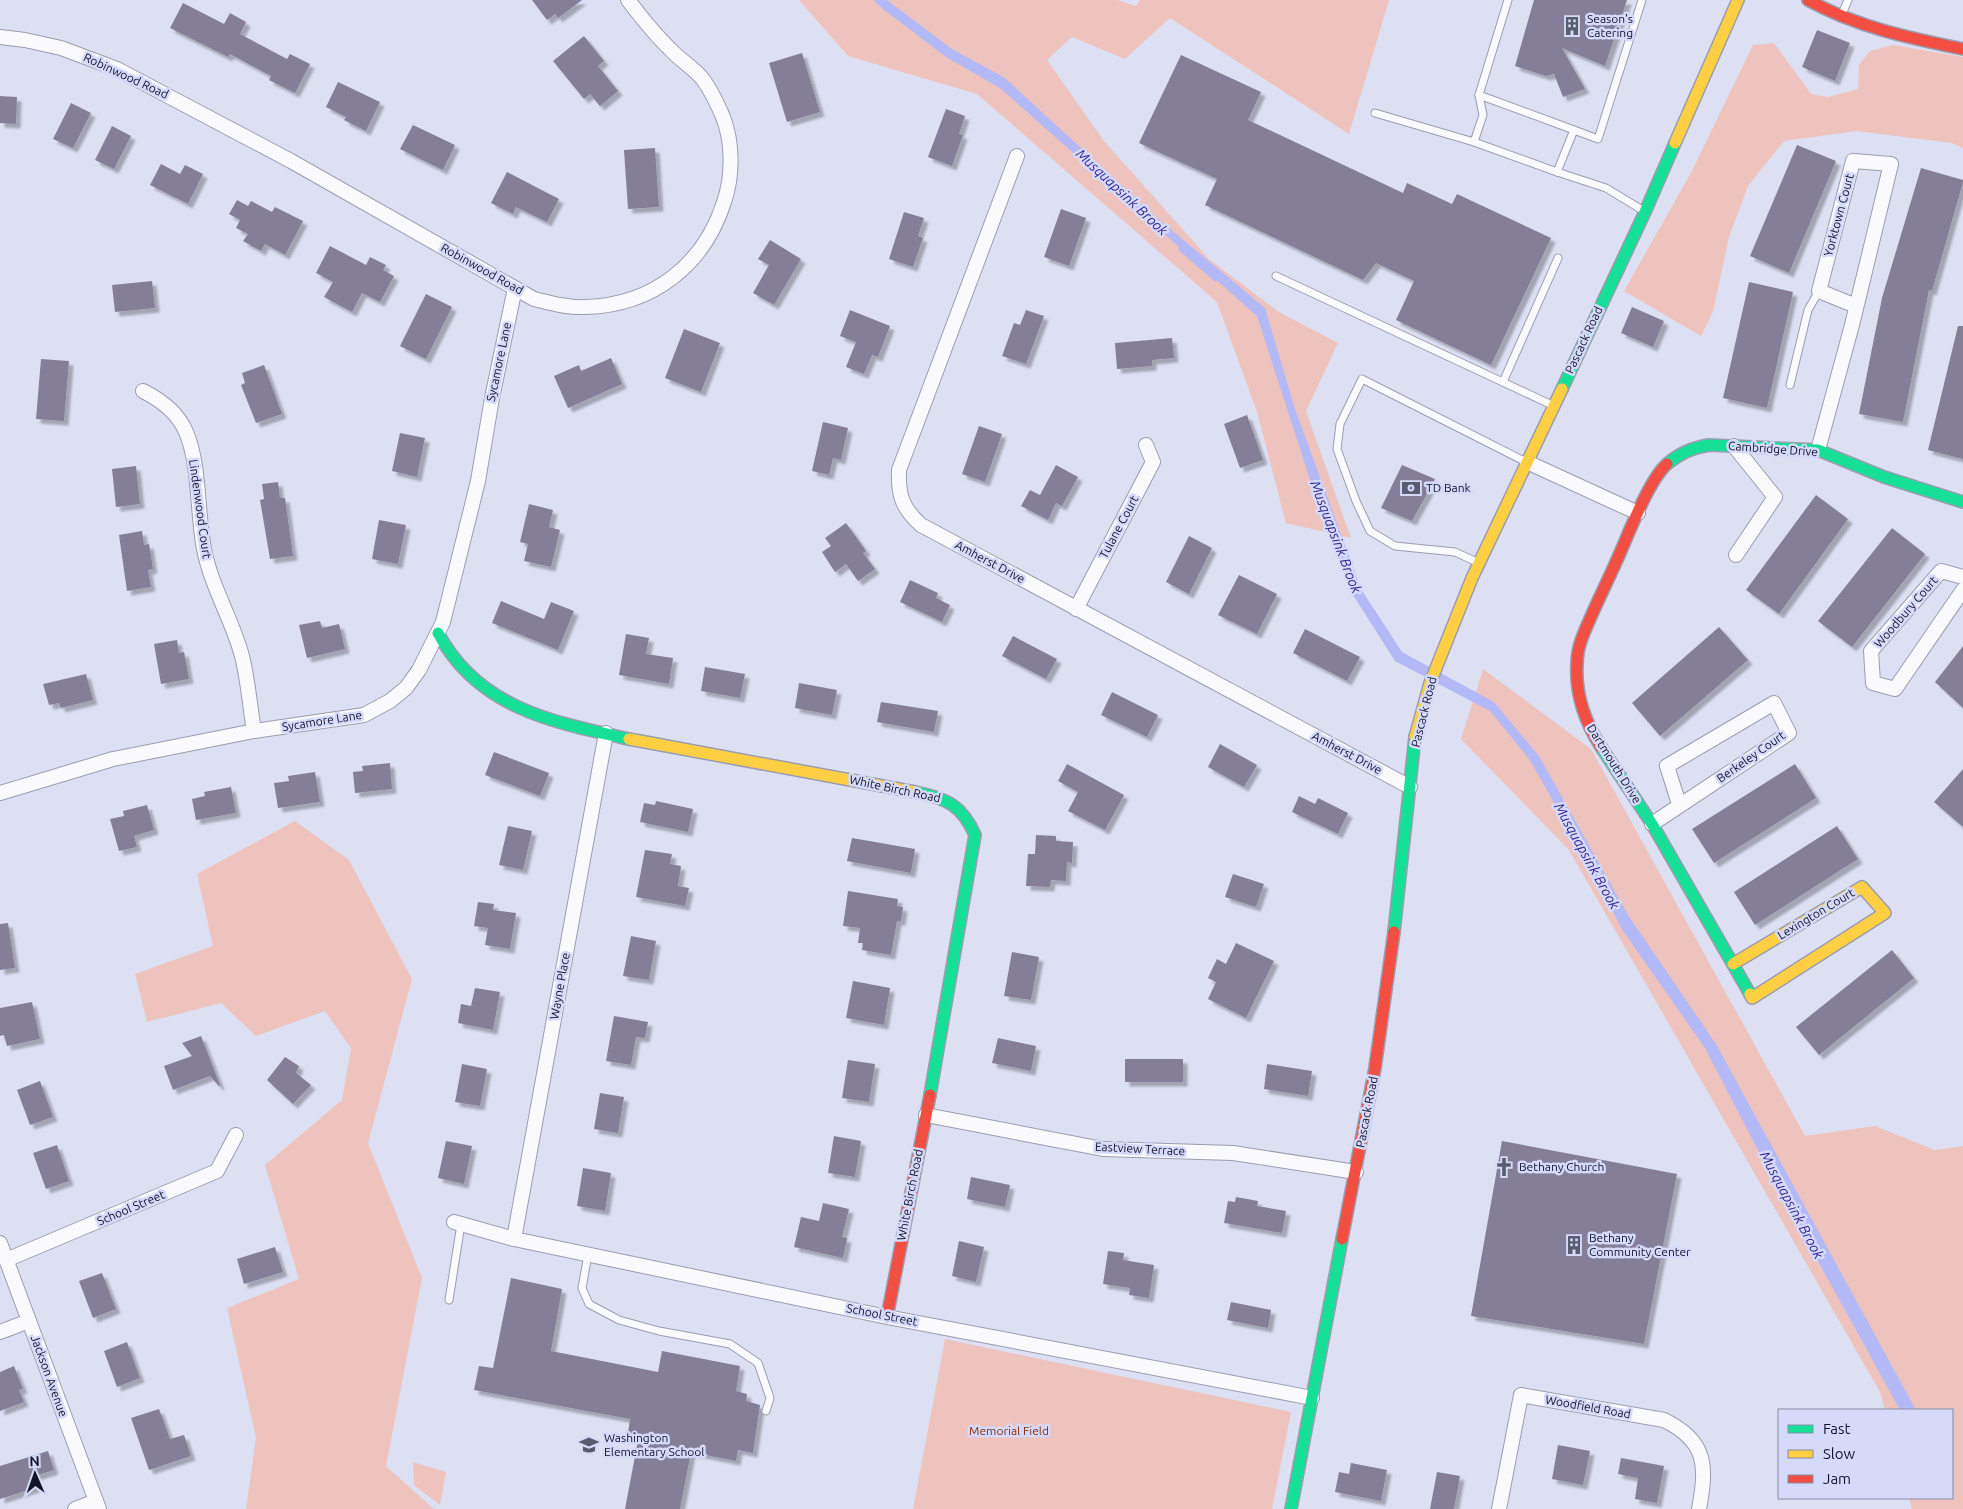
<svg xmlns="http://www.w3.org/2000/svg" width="1963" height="1509" font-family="Ubuntu,sans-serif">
<defs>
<filter id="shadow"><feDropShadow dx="4.5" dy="4.5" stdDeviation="1" flood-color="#0004"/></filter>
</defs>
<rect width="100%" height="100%" fill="#dde0f3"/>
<!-- green -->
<g fill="#eec3bd">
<polygon points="799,0 1117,0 1136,6 1140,0 1389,0 1349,134 1170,18 1125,59 1072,37 1047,60 1104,141 1210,260 1279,312 1338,343 1306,411 1351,538 1286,523 1257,412 1217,302 977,94 848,56"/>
<polygon points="1774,43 1811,94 1828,97 1858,89 1859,65 1870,51 1893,45 1963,57 1963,148 1952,143 1856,131 1784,141 1748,186 1729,237 1713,312 1701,336 1624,291 1692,171 1753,45"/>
<polygon points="1483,669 1591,749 1805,1136 1875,1126 1935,1150 1963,1146 1963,1509 1912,1509 1909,1498 1952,1498 1952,1410 1885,1410 1880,1392 1569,850 1461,739"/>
<polygon points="295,821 349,860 412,979 368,1143 422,1278 386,1466 434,1509 246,1509 256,1438 227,1308 299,1279 265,1165 342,1100 351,1048 325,1011 256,1036 221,1003 147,1022 135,974 213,946 197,874"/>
<polygon points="945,1339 1291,1412 1272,1509 913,1509"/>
<polygon points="413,1462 446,1472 440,1505 414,1485"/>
</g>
<!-- water -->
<polygon fill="#b2b9f6" points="873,0 887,0 952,49 1005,78 1156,217 1265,308 1295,409 1361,589 1402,652 1494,702 1539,756 1628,915 1716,1044 1916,1410 1900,1410 1776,1185 1705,1048 1623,931 1580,848 1529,759 1490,711 1395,661 1353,595 1323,520 1257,316 1000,88 946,57 883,9"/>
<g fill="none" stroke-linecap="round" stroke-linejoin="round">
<!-- stream -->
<polyline stroke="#b2b9f6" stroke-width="5" points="1181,249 1216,279"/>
</g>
<!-- building -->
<g fill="#857e98" filter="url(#shadow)">
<polygon points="532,0 582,0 558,18 555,14 547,20"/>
<polygon points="1534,0 1627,0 1605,66 1562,48 1585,89 1563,97 1554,74 1546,76 1515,66"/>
<polygon points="183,3 224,24 230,13 246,22 240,34 287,59 290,54 310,64 295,93 269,80 271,76 230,54 228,57 170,28"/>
<polygon points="1817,30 1850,43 1835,81 1802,67"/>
<polygon points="584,36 604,61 598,66 618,91 600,106 590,94 584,99 553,61"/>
<polygon points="802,53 820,112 787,122 769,63"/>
<polygon points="1181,55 1261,92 1248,120 1403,193 1407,183 1452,204 1457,194 1551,238 1491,365 1396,320 1414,281 1376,263 1363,280 1205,205 1217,179 1139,143"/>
<polygon points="338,82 380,102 366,131 344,120 346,117 326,107"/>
<polygon points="0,96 17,97 16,124 0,123"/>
<polygon points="71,103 91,113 73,148 53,139"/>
<polygon points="946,109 965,116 959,134 963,135 952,166 928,157"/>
<polygon points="413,125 455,145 443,170 400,149"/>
<polygon points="112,126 131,136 114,169 95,160"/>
<polygon points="1797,145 1836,161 1789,273 1750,256"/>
<polygon points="655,148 659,207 628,209 624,150"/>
<polygon points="161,164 180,174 185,165 203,174 188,204 150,185"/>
<polygon points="1921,168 1963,180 1963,182 1932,291 1929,290 1903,422 1859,414 1882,298"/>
<polygon points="507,172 559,199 547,222 516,207 513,214 491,203"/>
<polygon points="237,200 248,206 251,201 272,212 275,207 303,221 285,255 265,244 261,251 243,241 248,234 236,228 240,220 229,214"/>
<polygon points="1061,209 1086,218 1069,266 1044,257"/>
<polygon points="904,212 924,218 918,236 923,238 913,267 889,259"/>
<polygon points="770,240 801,259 774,305 753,293 769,265 758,259"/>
<polygon points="330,246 366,265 370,257 386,265 383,270 394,276 380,302 362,293 352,312 324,297 333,282 316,273"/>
<polygon points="152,281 155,308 115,312 112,285"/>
<polygon points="1749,282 1793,292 1767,408 1723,398"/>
<polygon points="426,294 452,307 426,359 400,346"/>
<polygon points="1632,307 1664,321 1653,347 1621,333"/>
<polygon points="850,310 890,326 878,357 872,355 864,374 846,367 856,342 840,336"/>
<polygon points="1026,310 1044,316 1026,364 1002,356 1014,323 1020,325"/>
<polygon points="1958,326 1963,326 1963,459 1928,450"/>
<polygon points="684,329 720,343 701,392 665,378"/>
<polygon points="1172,338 1174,358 1152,360 1152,366 1117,369 1115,343"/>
<polygon points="611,358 622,384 568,408 554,376 579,365 581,371"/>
<polygon points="41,359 69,361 64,421 36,419"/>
<polygon points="264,365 282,414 256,423 241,385 245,383 242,373"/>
<polygon points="1247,415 1263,460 1240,468 1224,424"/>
<polygon points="823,422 848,428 841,460 833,458 829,475 812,471"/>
<polygon points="979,426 1002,434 985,482 962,474"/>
<polygon points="400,433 425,438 417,477 392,471"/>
<polygon points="1056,465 1078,477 1062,506 1056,503 1048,520 1021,506 1030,490 1040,495"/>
<polygon points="1402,465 1435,479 1412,521 1381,508"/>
<polygon points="136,466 140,504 116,507 112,469"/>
<polygon points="278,482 280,498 285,498 293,556 270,559 260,500 264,499 262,484"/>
<polygon points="1816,495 1848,519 1779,614 1746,590"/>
<polygon points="529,504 553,510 549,527 560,530 551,567 524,561 528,544 520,542"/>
<polygon points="379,520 406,525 398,564 372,559"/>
<polygon points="846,523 866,551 863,553 875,569 858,581 846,564 835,572 822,552 831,546 825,538"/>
<polygon points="1892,528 1925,554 1852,647 1818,621"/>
<polygon points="142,531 144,545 149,544 153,569 148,570 151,587 127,591 119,535"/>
<polygon points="1189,536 1212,548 1189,594 1166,582"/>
<polygon points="1239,575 1277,594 1257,634 1218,615"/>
<polygon points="910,580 938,593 936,598 950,605 942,622 900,602"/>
<polygon points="501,601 544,619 551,602 574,611 558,650 492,623"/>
<polygon points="320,621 322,628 339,624 345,649 307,658 299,625"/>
<polygon points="1719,627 1748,660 1660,736 1632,703"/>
<polygon points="1305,629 1360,657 1347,681 1293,653"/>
<polygon points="626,634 649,638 646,654 673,658 669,684 619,675"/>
<polygon points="1013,636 1057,659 1046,679 1002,656"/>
<polygon points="177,640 179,653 184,652 189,679 161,684 154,644"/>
<polygon points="1963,646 1963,708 1935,682"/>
<polygon points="705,667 745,674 740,698 701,691"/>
<polygon points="86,674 93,700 61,708 59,703 49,705 43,684"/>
<polygon points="799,683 837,690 832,715 795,708"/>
<polygon points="1112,692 1158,715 1147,737 1101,715"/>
<polygon points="881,702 938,711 934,732 877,722"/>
<polygon points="1220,744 1257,765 1244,787 1208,767"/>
<polygon points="494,752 549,773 540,796 485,775"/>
<polygon points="390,763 392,789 355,793 353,772 363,771 362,766"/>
<polygon points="1067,764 1124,795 1105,830 1068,811 1078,792 1058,781"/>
<polygon points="1795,764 1816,798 1714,863 1692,829"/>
<polygon points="1963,769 1963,827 1934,802"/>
<polygon points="315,772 320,802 278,808 274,783 289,781 288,776"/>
<polygon points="231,787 236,813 196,820 192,799 205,796 204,792"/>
<polygon points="1299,796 1315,804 1318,798 1348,813 1338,834 1292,812"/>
<polygon points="656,801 693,809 688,832 640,822 644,803 655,805"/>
<polygon points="147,805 154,830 134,836 137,847 119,851 110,819 124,816 123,811"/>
<polygon points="508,826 532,831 523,870 499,865"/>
<polygon points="1837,826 1858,859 1755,925 1734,892"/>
<polygon points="1036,835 1056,836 1056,841 1073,842 1072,863 1067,862 1066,881 1051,880 1050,887 1026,886 1028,854 1035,854"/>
<polygon points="852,838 915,849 911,873 847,861"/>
<polygon points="645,850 672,854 670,864 681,866 678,886 689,888 685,906 636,897"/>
<polygon points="1233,874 1264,884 1256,907 1225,897"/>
<polygon points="848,891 898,899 897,906 903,907 901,921 897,921 891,955 862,950 863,943 858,943 860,928 843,926"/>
<polygon points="478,902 494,904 493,910 516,913 510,949 485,945 488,928 474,926"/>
<polygon points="8,923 15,968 0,970 0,924"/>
<polygon points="631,936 656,941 649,980 623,976"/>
<polygon points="1236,943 1274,961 1246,1018 1208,999 1216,982 1208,978 1217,959 1226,964"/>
<polygon points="1892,950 1914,978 1819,1055 1796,1027"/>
<polygon points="1012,952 1039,957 1031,1000 1004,996"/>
<polygon points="853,981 890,988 884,1025 846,1018"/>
<polygon points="475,988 500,992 493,1030 458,1023 461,1004 471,1006"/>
<polygon points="32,1002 40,1039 7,1046 4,1035 0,1036 0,1008"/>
<polygon points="614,1016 648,1022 645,1038 636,1037 631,1065 606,1061"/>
<polygon points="201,1036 220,1085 219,1086 210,1076 173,1090 164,1066 192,1056 182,1043"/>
<polygon points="998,1038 1036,1046 1031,1071 992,1063"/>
<polygon points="285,1057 299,1066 296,1073 311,1085 293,1104 267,1080"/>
<rect x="1125" y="1059" width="58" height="23"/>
<polygon points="848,1060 875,1064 869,1102 842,1098"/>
<polygon points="462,1064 487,1069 480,1106 455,1102"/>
<polygon points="1267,1064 1312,1071 1308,1096 1264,1089"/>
<polygon points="40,1081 53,1117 30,1125 17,1090"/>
<polygon points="600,1093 624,1097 618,1133 594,1129"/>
<polygon points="834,1136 861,1141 855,1177 828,1173"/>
<polygon points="446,1141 472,1146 464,1184 438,1178"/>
<polygon points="1502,1141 1677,1174 1644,1344 1471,1316"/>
<polygon points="57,1145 69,1181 46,1189 33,1153"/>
<polygon points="583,1168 611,1173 605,1211 577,1206"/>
<polygon points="971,1177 1010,1185 1005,1207 967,1199"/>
<polygon points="1236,1197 1258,1201 1257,1206 1286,1211 1282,1233 1224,1223 1228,1201 1235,1202"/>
<polygon points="823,1203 849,1209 842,1237 847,1238 843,1258 794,1247 801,1217 819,1221"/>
<polygon points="959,1241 984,1247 976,1282 952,1276"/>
<polygon points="275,1247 283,1272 244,1284 237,1259"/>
<polygon points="1108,1251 1124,1253 1123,1260 1154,1265 1149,1298 1129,1295 1130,1288 1103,1284"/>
<polygon points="102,1273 116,1309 93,1318 79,1281"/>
<polygon points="511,1278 562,1289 551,1351 658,1372 662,1351 740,1366 736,1391 747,1394 746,1401 760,1405 753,1453 738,1450 736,1461 691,1452 680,1509 625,1509 639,1435 628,1433 630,1419 474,1390 479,1366 493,1368"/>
<polygon points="1231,1302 1271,1310 1268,1328 1227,1320"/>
<polygon points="127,1342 140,1378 117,1387 104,1351"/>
<polygon points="14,1366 23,1389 19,1390 24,1402 0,1411 0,1372"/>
<polygon points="159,1409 170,1439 184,1435 191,1456 149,1470 131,1418"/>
<polygon points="1558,1445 1590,1451 1583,1485 1552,1479"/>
<polygon points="48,1451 54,1470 32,1477 35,1488 0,1499 0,1466"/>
<polygon points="1621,1458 1664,1466 1657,1503 1635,1499 1638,1478 1618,1474"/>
<polygon points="1351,1463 1387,1470 1381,1501 1335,1492 1339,1472 1349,1474"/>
<polygon points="1437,1472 1460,1476 1454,1509 1430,1509"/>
</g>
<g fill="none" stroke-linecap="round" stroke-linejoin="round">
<!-- lane casing -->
<g stroke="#9b9daf" stroke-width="9">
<g id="lane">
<polyline points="1508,0 1479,95 1574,130 1557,172 1606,188 1644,211"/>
<polyline points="1842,14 1848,0"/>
<polyline points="1375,113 1474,142 1483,115 1479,95"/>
<polyline points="1574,130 1598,139 1642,0"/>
<polyline points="1474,142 1557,172"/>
<polyline points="1276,276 1552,405"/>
<polyline points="1503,382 1558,258"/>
<polyline points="1790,385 1808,310 1819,291"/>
<polyline points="1479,563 1455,552 1395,546 1370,531 1356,501 1337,449 1340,424 1362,379 1526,462"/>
<polyline points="588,1255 582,1288 589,1304 619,1320 659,1331 730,1344 758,1363 770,1398 766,1411"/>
<polyline points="449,1300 461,1224"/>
</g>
</g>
<!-- street casing -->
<g stroke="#9b9daf" stroke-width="16">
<g id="street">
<path d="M0 37 25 40 61 48 117 69 291 161 534 299C551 303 568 308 586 307 653 305 704 265 724 202 733 176 733 143 723 117 717 103 710 88 701 77 692 67 679 59 670 49 654 34 641 17 628 0"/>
<path d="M1017 156 899 470C898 495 902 508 921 525L1410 787"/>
<path d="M143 391C161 400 178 413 186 432 200 464 197 513 204 549 211 586 232 619 242 656 248 680 250 707 254 731"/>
<polyline points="1734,446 1775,497 1736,555"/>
<polyline points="1818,450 1852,325 1891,164 1853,161 1819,291 1856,306"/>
<polyline points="1527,462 1638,513"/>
<polyline points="1963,577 1941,571 1871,651 1873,683 1895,689 1963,590"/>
<polyline points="1076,609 1153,462 1146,445"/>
<polyline points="0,793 113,759 254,731 364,715 390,701 406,688 419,670 443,622 478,481 492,398 515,288"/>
<polyline points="1652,824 1789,733 1774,703 1667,766 1679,804"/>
<polyline points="926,1115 1103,1149 1233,1153 1356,1172"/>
<polyline points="454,1222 514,1239 887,1317 1312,1398"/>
<polyline points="514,1239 606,733"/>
<polyline points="0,1243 99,1509"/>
<polyline points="6,1260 217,1171 236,1135"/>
<polyline points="0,1332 29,1321"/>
<polyline points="75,1509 96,1501"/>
<path d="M1499 1509 1521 1395 1664 1420C1707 1441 1707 1466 1699 1509"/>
</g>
</g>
<!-- fast casing -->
<g stroke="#9b9daf" stroke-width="14">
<g id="fast">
<polyline points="1562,389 1645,212 1675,143"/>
<path d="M1667 464C1680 453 1692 448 1709 445L1818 450 1884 477 1963 502"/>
<path d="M438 633C478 708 552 722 629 739"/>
<polyline points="1601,747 1652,824 1750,994"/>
<path d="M915 792C946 798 962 805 975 835L930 1095"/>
<polyline points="1394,932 1415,737"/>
<polyline points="1291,1509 1342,1239"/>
</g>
</g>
<!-- slow casing -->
<g stroke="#9b9daf" stroke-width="14">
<g id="slow">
<polyline points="1675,143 1738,0"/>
<polyline points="1415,737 1430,683 1472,578 1562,389"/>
<polyline points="629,739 915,792"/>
<polyline points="1733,964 1862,887 1885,913 1752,998 1750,994"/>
</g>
</g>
<!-- jam casing -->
<g stroke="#9b9daf" stroke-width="14">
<g id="jam">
<path d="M1808 0C1857 27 1909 38 1963 49"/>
<path d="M1601 747C1585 722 1575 695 1577 664 1577 656 1579 646 1582 638 1592 612 1605 587 1616 562 1628 536 1648 481 1667 464"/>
<polyline points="1342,1239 1375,1068 1394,932"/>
<polyline points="887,1317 930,1095"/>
</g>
</g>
<!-- lane -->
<use href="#lane" stroke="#fafafd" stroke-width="7"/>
<!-- street -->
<use href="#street" stroke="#fafafd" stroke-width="14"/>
<!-- fast -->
<use href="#fast" stroke="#16e098" stroke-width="11"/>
<!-- slow -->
<use href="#slow" stroke="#ffcf43" stroke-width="11"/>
<!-- jam -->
<use href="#jam" stroke="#f24e42" stroke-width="11"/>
</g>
<!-- icons -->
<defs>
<g id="building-bare" transform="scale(1.5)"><path d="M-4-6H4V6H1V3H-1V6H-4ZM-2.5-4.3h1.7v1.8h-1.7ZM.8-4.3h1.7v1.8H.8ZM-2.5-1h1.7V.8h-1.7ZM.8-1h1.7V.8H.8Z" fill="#595b6e" stroke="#d5dafb" stroke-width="2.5" paint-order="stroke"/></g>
<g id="bank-bare" transform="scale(1.5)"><path d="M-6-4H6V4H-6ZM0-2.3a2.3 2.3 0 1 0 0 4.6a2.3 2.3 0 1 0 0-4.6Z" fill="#595b6e" stroke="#d5dafb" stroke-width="2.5" paint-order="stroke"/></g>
<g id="church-bare" transform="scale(1.5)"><path d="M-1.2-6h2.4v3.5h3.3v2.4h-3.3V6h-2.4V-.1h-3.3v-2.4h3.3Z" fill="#595b6e" stroke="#d5dafb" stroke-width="2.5" paint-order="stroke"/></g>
<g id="school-bare" transform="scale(1.5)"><path d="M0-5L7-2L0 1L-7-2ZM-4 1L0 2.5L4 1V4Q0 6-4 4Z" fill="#595b6e" stroke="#d5dafb" stroke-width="2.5" paint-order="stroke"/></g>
</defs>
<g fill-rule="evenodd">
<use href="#building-bare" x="1572" y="26"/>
<use href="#bank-bare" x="1411" y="488"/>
<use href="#church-bare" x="1504" y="1167"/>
<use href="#building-bare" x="1574" y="1245"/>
<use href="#school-bare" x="589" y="1445"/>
</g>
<g text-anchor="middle" stroke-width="5" stroke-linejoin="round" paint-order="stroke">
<!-- poi labels -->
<g font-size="12" fill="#121427" stroke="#d5dafb" text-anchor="start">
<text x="1587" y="23">Season's<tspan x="1587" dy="14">Catering</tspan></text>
<text x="1426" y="492">TD Bank</text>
<text x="1519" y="1171">Bethany Church</text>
<text x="1589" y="1242">Bethany<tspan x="1589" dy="14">Community Center</tspan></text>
<text x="604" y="1442">Washington<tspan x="604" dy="14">Elementary School</tspan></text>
</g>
<!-- street labels -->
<g font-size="12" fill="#121427" stroke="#d5dafb">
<text transform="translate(126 76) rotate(25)" y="4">Robinwood Road</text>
<text transform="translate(1839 215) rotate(-75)" y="4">Yorktown Court</text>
<text transform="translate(482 269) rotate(29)" y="4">Robinwood Road</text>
<text transform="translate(1584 340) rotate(-65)" y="4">Pascack Road</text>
<text transform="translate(499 362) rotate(-78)" y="4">Sycamore Lane</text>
<text transform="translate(1773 449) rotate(4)" y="4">Cambridge Drive</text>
<text transform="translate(200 509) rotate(82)" y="4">Lindenwood Court</text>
<text transform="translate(1119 527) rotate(-62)" y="4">Tulane Court</text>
<text transform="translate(990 562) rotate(28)" y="4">Amherst Drive</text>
<text transform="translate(1906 612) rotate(-49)" y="4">Woodbury Court</text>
<text transform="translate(1424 712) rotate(-76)" y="4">Pascack Road</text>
<text transform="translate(322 721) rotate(-9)" y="4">Sycamore Lane</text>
<text transform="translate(1347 753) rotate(28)" y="4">Amherst Drive</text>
<text transform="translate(1751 757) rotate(-35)" y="4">Berkeley Court</text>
<text transform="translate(1614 764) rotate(58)" y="4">Dartmouth Drive</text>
<text transform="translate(895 789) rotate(12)" y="4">White Birch Road</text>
<text transform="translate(1816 914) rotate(-31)" y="4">Lexington Court</text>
<text transform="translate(560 986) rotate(-80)" y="4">Wayne Place</text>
<text transform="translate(1367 1112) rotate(-79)" y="4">Pascack Road</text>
<text transform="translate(1140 1149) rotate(3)" y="4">Eastview Terrace</text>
<text transform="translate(910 1195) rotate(-79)" y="4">White Birch Road</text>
<text transform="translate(131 1208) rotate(-23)" y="4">School Street</text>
<text transform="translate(882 1315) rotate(11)" y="4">School Street</text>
<text transform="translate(49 1376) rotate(70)" y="4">Jackson Avenue</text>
<text transform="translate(1588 1407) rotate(10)" y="4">Woodfield Road</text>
</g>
<!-- park labels -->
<g font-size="12" fill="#8b2900" stroke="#d5dafb">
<text x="1009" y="1435">Memorial Field</text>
</g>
<!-- water labels -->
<g font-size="14" font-style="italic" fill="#2f1f91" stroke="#d5dafb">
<text transform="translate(1122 192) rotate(43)" y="5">Musquapsink Brook</text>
<text transform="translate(1336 537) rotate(69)" y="5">Musquapsink Brook</text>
<text transform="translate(1587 856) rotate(61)" y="5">Musquapsink Brook</text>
<text transform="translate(1792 1205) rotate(62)" y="5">Musquapsink Brook</text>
</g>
</g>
<!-- legend -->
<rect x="1778" y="1409" width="175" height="90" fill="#d5dafb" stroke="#878ba6"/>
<rect x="1788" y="1425" width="25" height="8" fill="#16e098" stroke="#878ba6"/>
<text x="1823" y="1434" font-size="15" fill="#121427">Fast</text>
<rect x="1788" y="1450" width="25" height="8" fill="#ffcf43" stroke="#878ba6"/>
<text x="1823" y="1459" font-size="15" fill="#121427">Slow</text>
<rect x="1788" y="1475" width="25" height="8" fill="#f24e42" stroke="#878ba6"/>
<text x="1823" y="1484" font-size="15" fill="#121427">Jam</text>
<!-- north arrow -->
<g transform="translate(35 1474) rotate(358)" stroke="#d5dafb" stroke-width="4" paint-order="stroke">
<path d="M0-4L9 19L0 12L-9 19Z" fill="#121427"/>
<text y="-8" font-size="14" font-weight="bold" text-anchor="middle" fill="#121427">N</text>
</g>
</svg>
